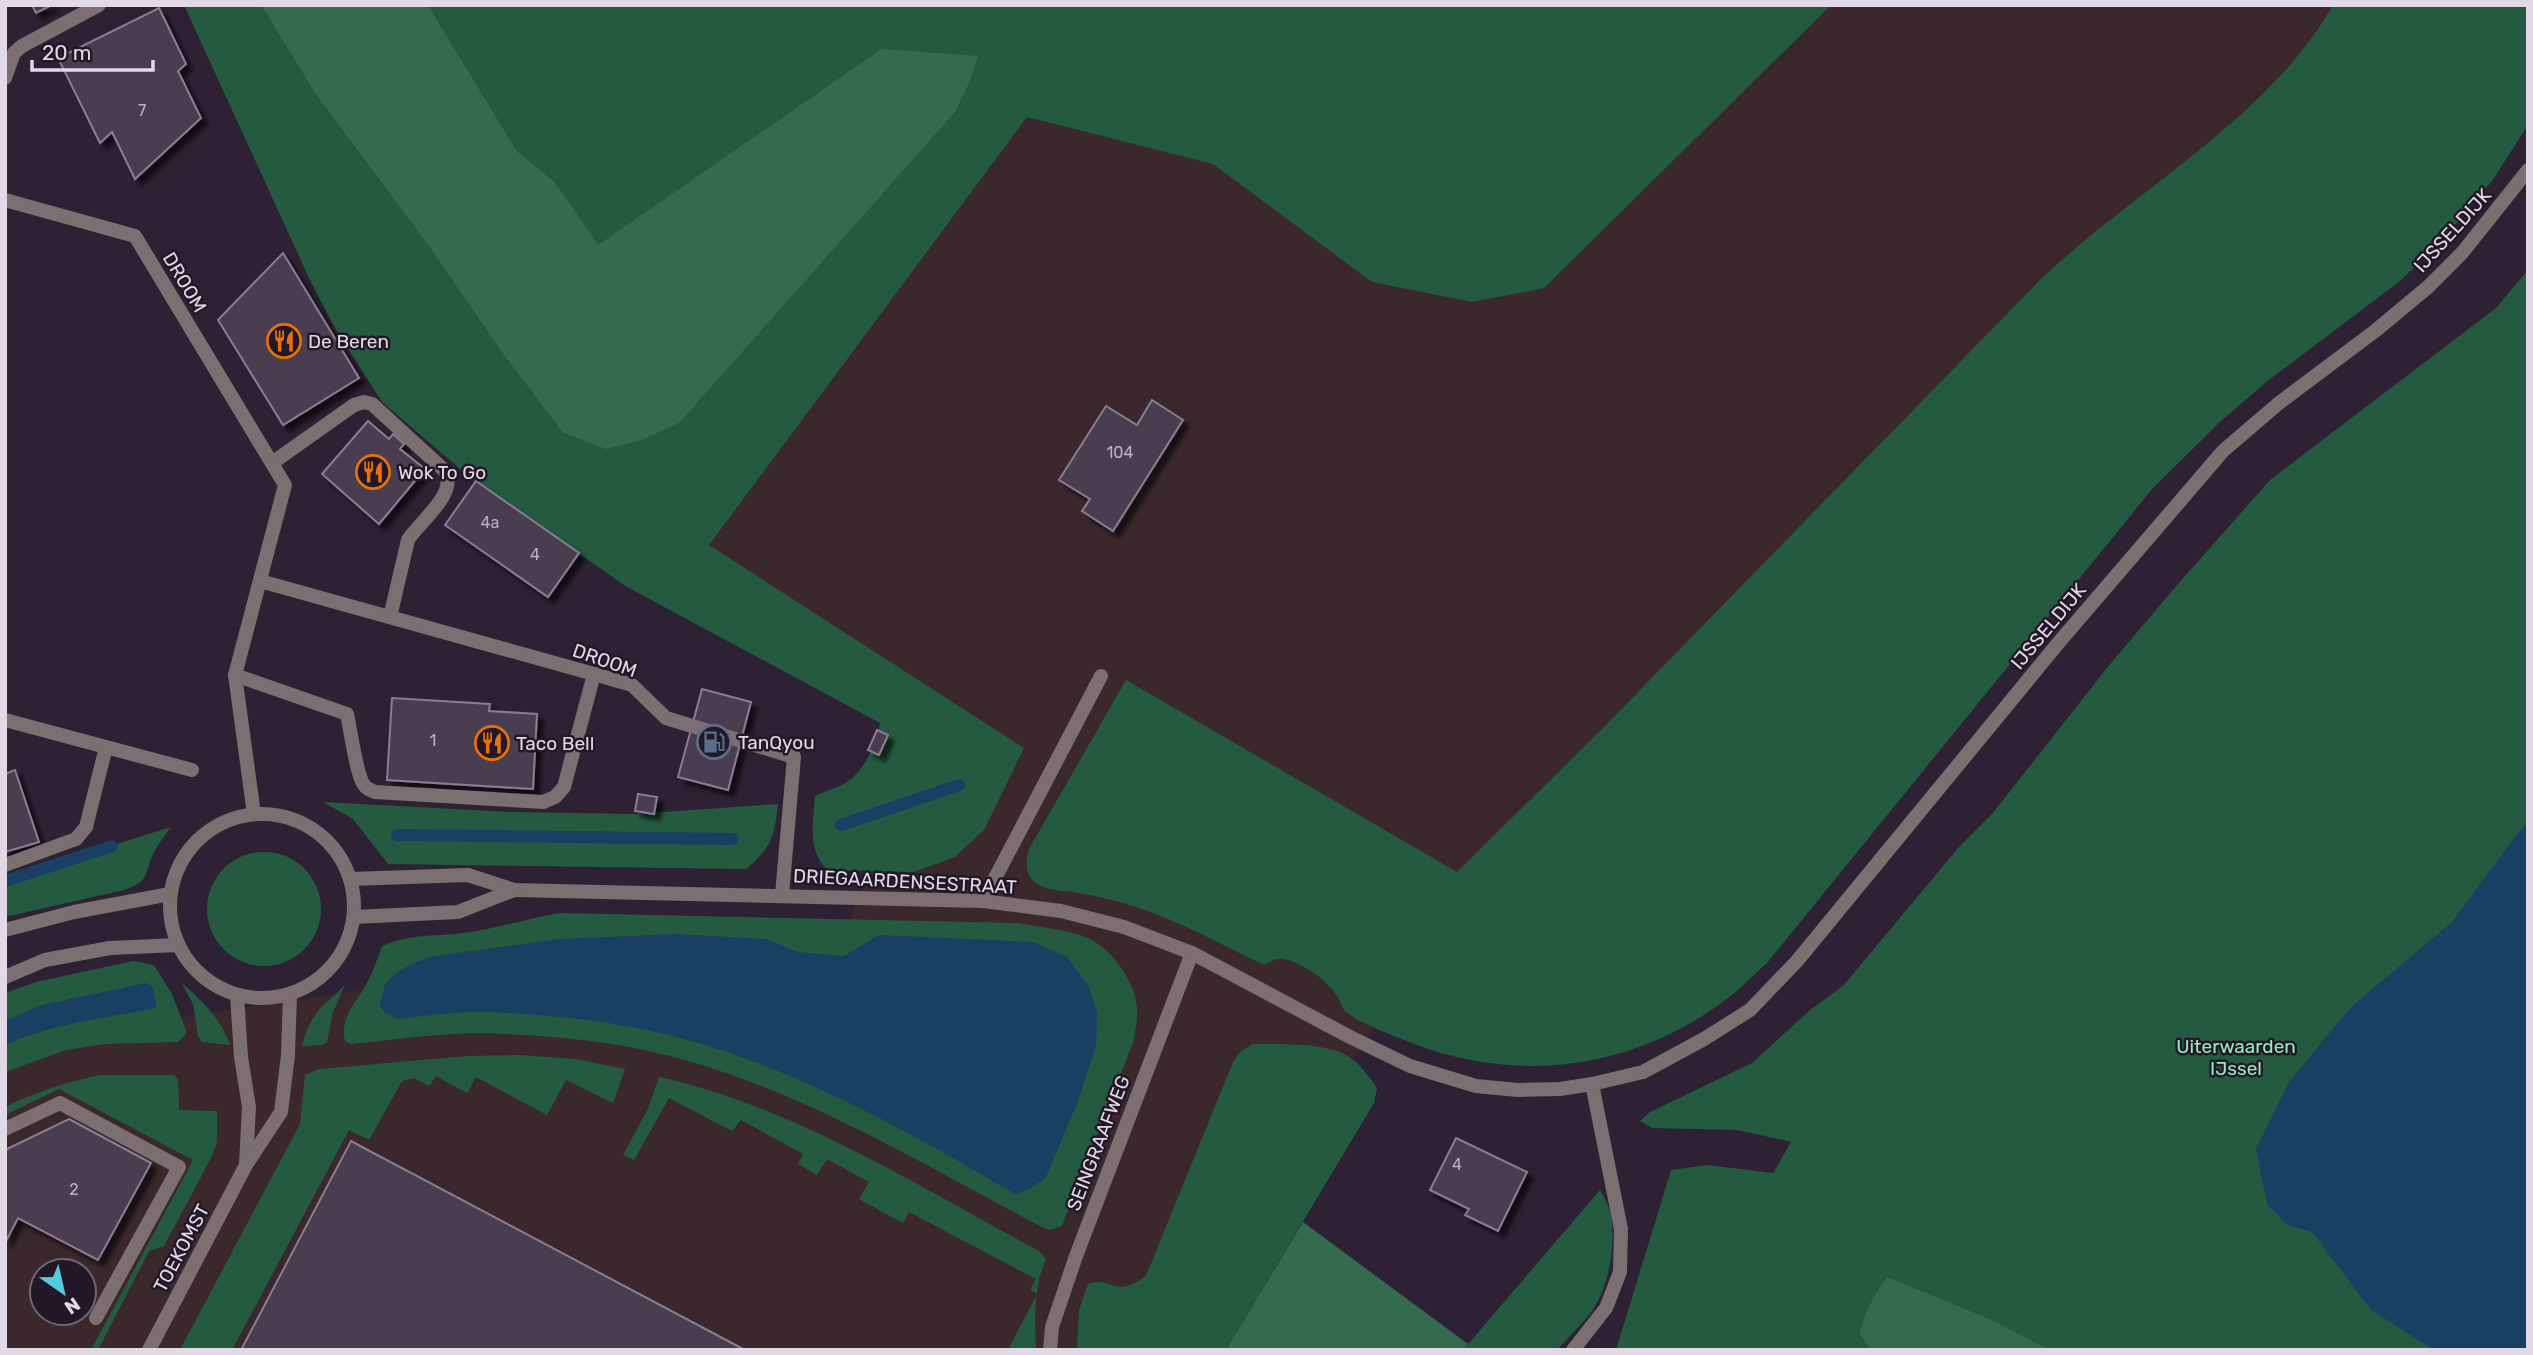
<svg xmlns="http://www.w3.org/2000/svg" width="2533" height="1355" font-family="Rubik,sans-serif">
<defs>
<filter id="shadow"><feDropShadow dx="6" dy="6" stdDeviation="2" flood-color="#0009"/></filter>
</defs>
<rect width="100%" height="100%" fill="#2d2133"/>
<!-- industrial -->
<path fill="#3b282d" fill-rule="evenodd" d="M1764 5H2356L1459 918 1228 1223 1209 1350H5V1059L104 1028 458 976 819 993 932 721 647 532 1006 95ZM42 1271H84V1313H42Z"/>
<!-- green -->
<g fill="#245b40">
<path d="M184 5H261L314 92 430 248 503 354 562 432 881 49 597 246 555 182 517 151 428 5H1831L1544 288 1472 302 1372 282 1213 164 1027 117 709 545 1024 748 984 830 955 857 914 872 827 870C807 848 813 823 815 796 825 791 838 788 847 782 866 769 876 744 880 723L627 587 473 480 382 402 336 330 309 278Z"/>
<path d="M2333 5H2528V125L2492 181 2439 244 2400 281 2265 383 2220 422 2153 488 1767 963C1754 974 1742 988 1728 998 1635 1069 1520 1085 1412 1043 1394 1036 1359 1023 1345 1011 1342 1007 1340 1001 1338 997 1331 987 1321 977 1311 971 1294 961 1281 953 1264 965 1222 945 1180 921 1136 907 1118 901 1097 896 1078 893 1064 890 1048 892 1036 883 1025 875 1025 862 1029 849L1126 680 1457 872 1604 727 2041 279C2134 191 2270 117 2333 5Z"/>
<polygon points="2528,270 2528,1350 1616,1350 1671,1170 1707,1165 1773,1173 1791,1142 1738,1130 1652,1128 1640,1121 1650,1112 1752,1063 1810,1010 1843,986 1959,847 1992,814 2107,668 2171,592 2270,480 2496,308"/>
<path d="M323 802 510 812 634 814 778 804C774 838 772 847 746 869L388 864 353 819Z"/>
<path d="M171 827C165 835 159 843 154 852 143 874 152 880 124 890L5 917V879Z"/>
<circle cx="264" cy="909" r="57"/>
<path d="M561 913 1018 923C1039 927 1062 929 1083 936 1110 946 1134 979 1137 1007 1138 1018 1135 1030 1134 1040L1062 1226 1049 1230 1040 1226C892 1148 744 1054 572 1039 533 1035 491 1032 451 1034 417 1036 384 1041 351 1044L345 1041C340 1019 353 1006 364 988 372 975 377 960 382 946 414 933 432 937 463 933 496 929 528 918 561 913Z"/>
<polygon points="133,961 154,965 172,994 186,1030 186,1034 178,1042 105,1044 66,1050 5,1072 5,993 36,982"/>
<path d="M181 982C201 1000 221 1018 230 1045L202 1042 198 1036 193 1004Z"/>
<path d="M345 985 333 1012 327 1042 323 1045 302 1046C311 1011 322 1008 345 985Z"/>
<path d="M1253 1044C1276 1044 1320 1043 1342 1053 1357 1059 1368 1075 1377 1088L1374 1103 1226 1350H1077L1079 1310 1088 1284C1113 1275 1113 1300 1146 1276L1233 1062 1240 1052Z"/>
<polygon points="521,1055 575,1059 625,1069 613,1103 566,1080 547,1115 476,1077 467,1093 436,1076 429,1086 414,1078 402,1081 369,1140 349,1130 232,1350 180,1350 300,1124 305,1075 319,1069 468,1056"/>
<path d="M100 1075H174L178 1079 179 1110 217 1111V1142L211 1158 164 1246 149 1251 98 1350H91L193 1160 59 1089 5 1115V1107C36 1092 66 1082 100 1075Z"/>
<path d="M659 1077C795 1107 918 1186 1039 1251L1046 1259C1033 1287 1035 1320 1036 1350H1008L1037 1294 1030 1290 1036 1279 909 1212 903 1223 859 1199 869 1182 827 1159 817 1175 798 1164 803 1154 741 1120 732 1131 669 1098 634 1160 623 1155 648 1109Z"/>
<path d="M1600 1190C1604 1198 1610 1207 1611 1215 1616 1246 1609 1288 1590 1314 1580 1326 1568 1338 1557 1350H1463Z"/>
</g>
<!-- forest -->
<g fill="#346b4f">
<polygon points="261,5 428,5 517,151 555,182 598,245 881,49 978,56 970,81 955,112 679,423 642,440 606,449 562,432 503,354 430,248 314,92"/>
<polygon points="1303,1222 1468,1344 1463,1350 1226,1350"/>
<path d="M1887 1277 1994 1321 2049 1350H1871L1860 1334C1864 1313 1874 1295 1887 1277Z"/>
</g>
<!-- water -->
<g fill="#193f62">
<polygon points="2528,823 2528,1350 2434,1350 2371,1310 2312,1232 2287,1225 2267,1204 2256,1149 2289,1082 2351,1007 2452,922 2520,830"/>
<path d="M676 934 766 939 798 952 844 956 879 935 1033 942 1067 957 1088 985 1097 1012 1096 1046 1078 1101 1046 1177 1030 1189 1015 1194C898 1125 766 1051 631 1027 585 1018 536 1014 488 1012 459 1011 428 1016 398 1019L386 1014 380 1006 385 984 395 974 413 963 434 956 559 939Z"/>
<path d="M146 983 152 986 157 1006 152 1009C102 1018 52 1024 5 1045V1021L42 1005Z"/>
</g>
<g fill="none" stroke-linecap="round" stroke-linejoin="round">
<!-- stream -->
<g stroke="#193f62" stroke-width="12">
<polyline points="841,825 959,785"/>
<polyline points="397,835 733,839"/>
<polyline points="5,881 112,846"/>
</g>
</g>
<!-- building -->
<g fill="#493c4f" stroke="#8a7d92" stroke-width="2" filter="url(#shadow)">
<polygon points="32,5 52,5 36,13"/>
<polygon points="159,8 186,64 178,71 201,118 135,179 112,132 100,143 58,58"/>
<polygon points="283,253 359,378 283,425 218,320"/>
<polygon points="1152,400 1183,420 1113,531 1082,511 1090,499 1059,480 1106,406 1137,425"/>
<polygon points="368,421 389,439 393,434 404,444 400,449 425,469 379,524 322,474"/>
<polygon points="476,481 579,553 548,597 445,525"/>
<polygon points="702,689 751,702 728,790 678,777"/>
<polygon points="392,698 490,704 489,711 537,714 533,789 387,780"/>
<polygon points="877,730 888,735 879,755 868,750"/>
<polygon points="15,770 39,842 5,852 5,774"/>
<polygon points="638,794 657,797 654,814 635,811"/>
<polygon points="69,1119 151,1163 98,1260 18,1218 5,1243 5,1150"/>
<polygon points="1456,1138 1527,1172 1498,1231 1465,1215 1469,1209 1430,1190"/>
<polygon points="351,1141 364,1148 745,1350 241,1350"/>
</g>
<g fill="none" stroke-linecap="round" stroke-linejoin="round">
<!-- service -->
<g stroke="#7c6f71" stroke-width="14">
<polyline points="5,78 14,53 22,46 99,5"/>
<path d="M272 463 354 405 364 402 372 404 444 470C460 492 419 522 408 540L390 617"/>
<path d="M235 675 347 714C350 727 357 779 365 786 367 789 371 790 375 792L543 802 555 797 564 787 594 674 632 685 666 718 794 757 782 895"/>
<polyline points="5,865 76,839 86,827 106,747"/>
<polyline points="983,901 1101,676"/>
<polyline points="5,1129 60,1103 179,1167 96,1318"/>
</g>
<!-- minor -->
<g stroke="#7c6f71" stroke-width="14">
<polyline points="5,200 135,236 285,485 235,675 254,814"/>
<polyline points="260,581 594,674"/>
<polyline points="5,720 192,770"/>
<polyline points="237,995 241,1057 249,1107 246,1164"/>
<polyline points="149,1350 246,1165 281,1112 288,1055 290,994"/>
<polyline points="1050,1350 1052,1327 1076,1256 1192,953"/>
<polyline points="1573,1350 1606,1308 1620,1272 1621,1229 1592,1084"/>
</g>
<!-- tertiary -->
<g stroke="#7c6f71" stroke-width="14">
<circle cx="262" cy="906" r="92"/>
<polyline points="350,879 468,875 514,890 983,901 1061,911 1124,927 1192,953 1350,1037 1410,1066 1476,1086 1518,1090 1560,1089 1592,1084 1643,1072 1704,1039 1750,1010 1797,961 2060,641 2223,451 2279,403 2375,331 2428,287 2462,253 2528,170"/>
<polyline points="354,917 458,912 514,890"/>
<polyline points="5,930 74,912 170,894"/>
<polyline points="5,977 45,960 110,948 178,945"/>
</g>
</g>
<!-- icons -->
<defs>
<g id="restaurant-ring" transform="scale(1.75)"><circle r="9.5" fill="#231828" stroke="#e8710a" stroke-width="1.5"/><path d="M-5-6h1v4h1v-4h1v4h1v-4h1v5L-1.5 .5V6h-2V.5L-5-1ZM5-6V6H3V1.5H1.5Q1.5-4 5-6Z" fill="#e8710a"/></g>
<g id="fuel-ring" transform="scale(1.75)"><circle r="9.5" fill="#231828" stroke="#5c6f8a" stroke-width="1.5"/><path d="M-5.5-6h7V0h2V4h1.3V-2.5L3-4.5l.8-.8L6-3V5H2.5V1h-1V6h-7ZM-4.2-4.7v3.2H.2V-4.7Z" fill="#5c6f8a"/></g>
</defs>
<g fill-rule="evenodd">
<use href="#restaurant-ring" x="284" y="341"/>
<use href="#restaurant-ring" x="373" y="472"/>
<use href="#fuel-ring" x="714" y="742"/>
<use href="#restaurant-ring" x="492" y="743"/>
</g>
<g text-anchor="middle" stroke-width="5" stroke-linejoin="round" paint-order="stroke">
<!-- number labels -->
<g font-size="16" fill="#bbb2c0">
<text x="142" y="116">7</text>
<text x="1120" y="458">104</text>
<text x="490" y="528">4a</text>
<text x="535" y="560">4</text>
<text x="433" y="746">1</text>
<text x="1457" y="1170">4</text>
<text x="74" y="1195">2</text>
</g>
<!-- street labels -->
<g font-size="19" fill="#e1d9e5" stroke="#231828">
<text transform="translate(2452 230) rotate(-48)" y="7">IJSSELDIJK</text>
<text transform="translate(185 282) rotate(59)" y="7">DROOM</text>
<text transform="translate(2048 626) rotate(-50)" y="7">IJSSELDIJK</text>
<text transform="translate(605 660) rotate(19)" y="7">DROOM</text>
<text transform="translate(905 881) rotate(3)" y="7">DRIEGAARDENSESTRAAT</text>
<text transform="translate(1098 1143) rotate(-69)" y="7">SEINGRAAFWEG</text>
<text transform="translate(181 1248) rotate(-62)" y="7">TOEKOMST</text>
</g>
<!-- poi labels -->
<g font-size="19" fill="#e1d9e5" stroke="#231828" text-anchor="start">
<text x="308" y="348">De Beren</text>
<text x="398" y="479">Wok To Go</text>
<text x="738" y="749">TanQyou</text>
<text x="516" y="750">Taco Bell</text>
</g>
<!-- park labels -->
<g font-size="19" fill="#96ebbd" stroke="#231828">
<text x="2236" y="1053">Uiterwaarden<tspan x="2236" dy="22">IJssel</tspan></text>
</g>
</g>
<!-- border -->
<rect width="2533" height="1355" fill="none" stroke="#e1d9e5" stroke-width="14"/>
<!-- north arrow -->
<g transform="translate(63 1292) rotate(146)"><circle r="33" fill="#231828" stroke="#6f6574" stroke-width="2"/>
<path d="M0-5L12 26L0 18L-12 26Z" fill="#53cbdb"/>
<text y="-10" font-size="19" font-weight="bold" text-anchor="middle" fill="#e1d9e5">N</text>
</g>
<!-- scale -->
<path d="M32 60v10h121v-10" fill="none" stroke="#e1d9e5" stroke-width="3.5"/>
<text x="42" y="60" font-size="21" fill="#e1d9e5" stroke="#231828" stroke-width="5" paint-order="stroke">20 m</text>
</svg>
